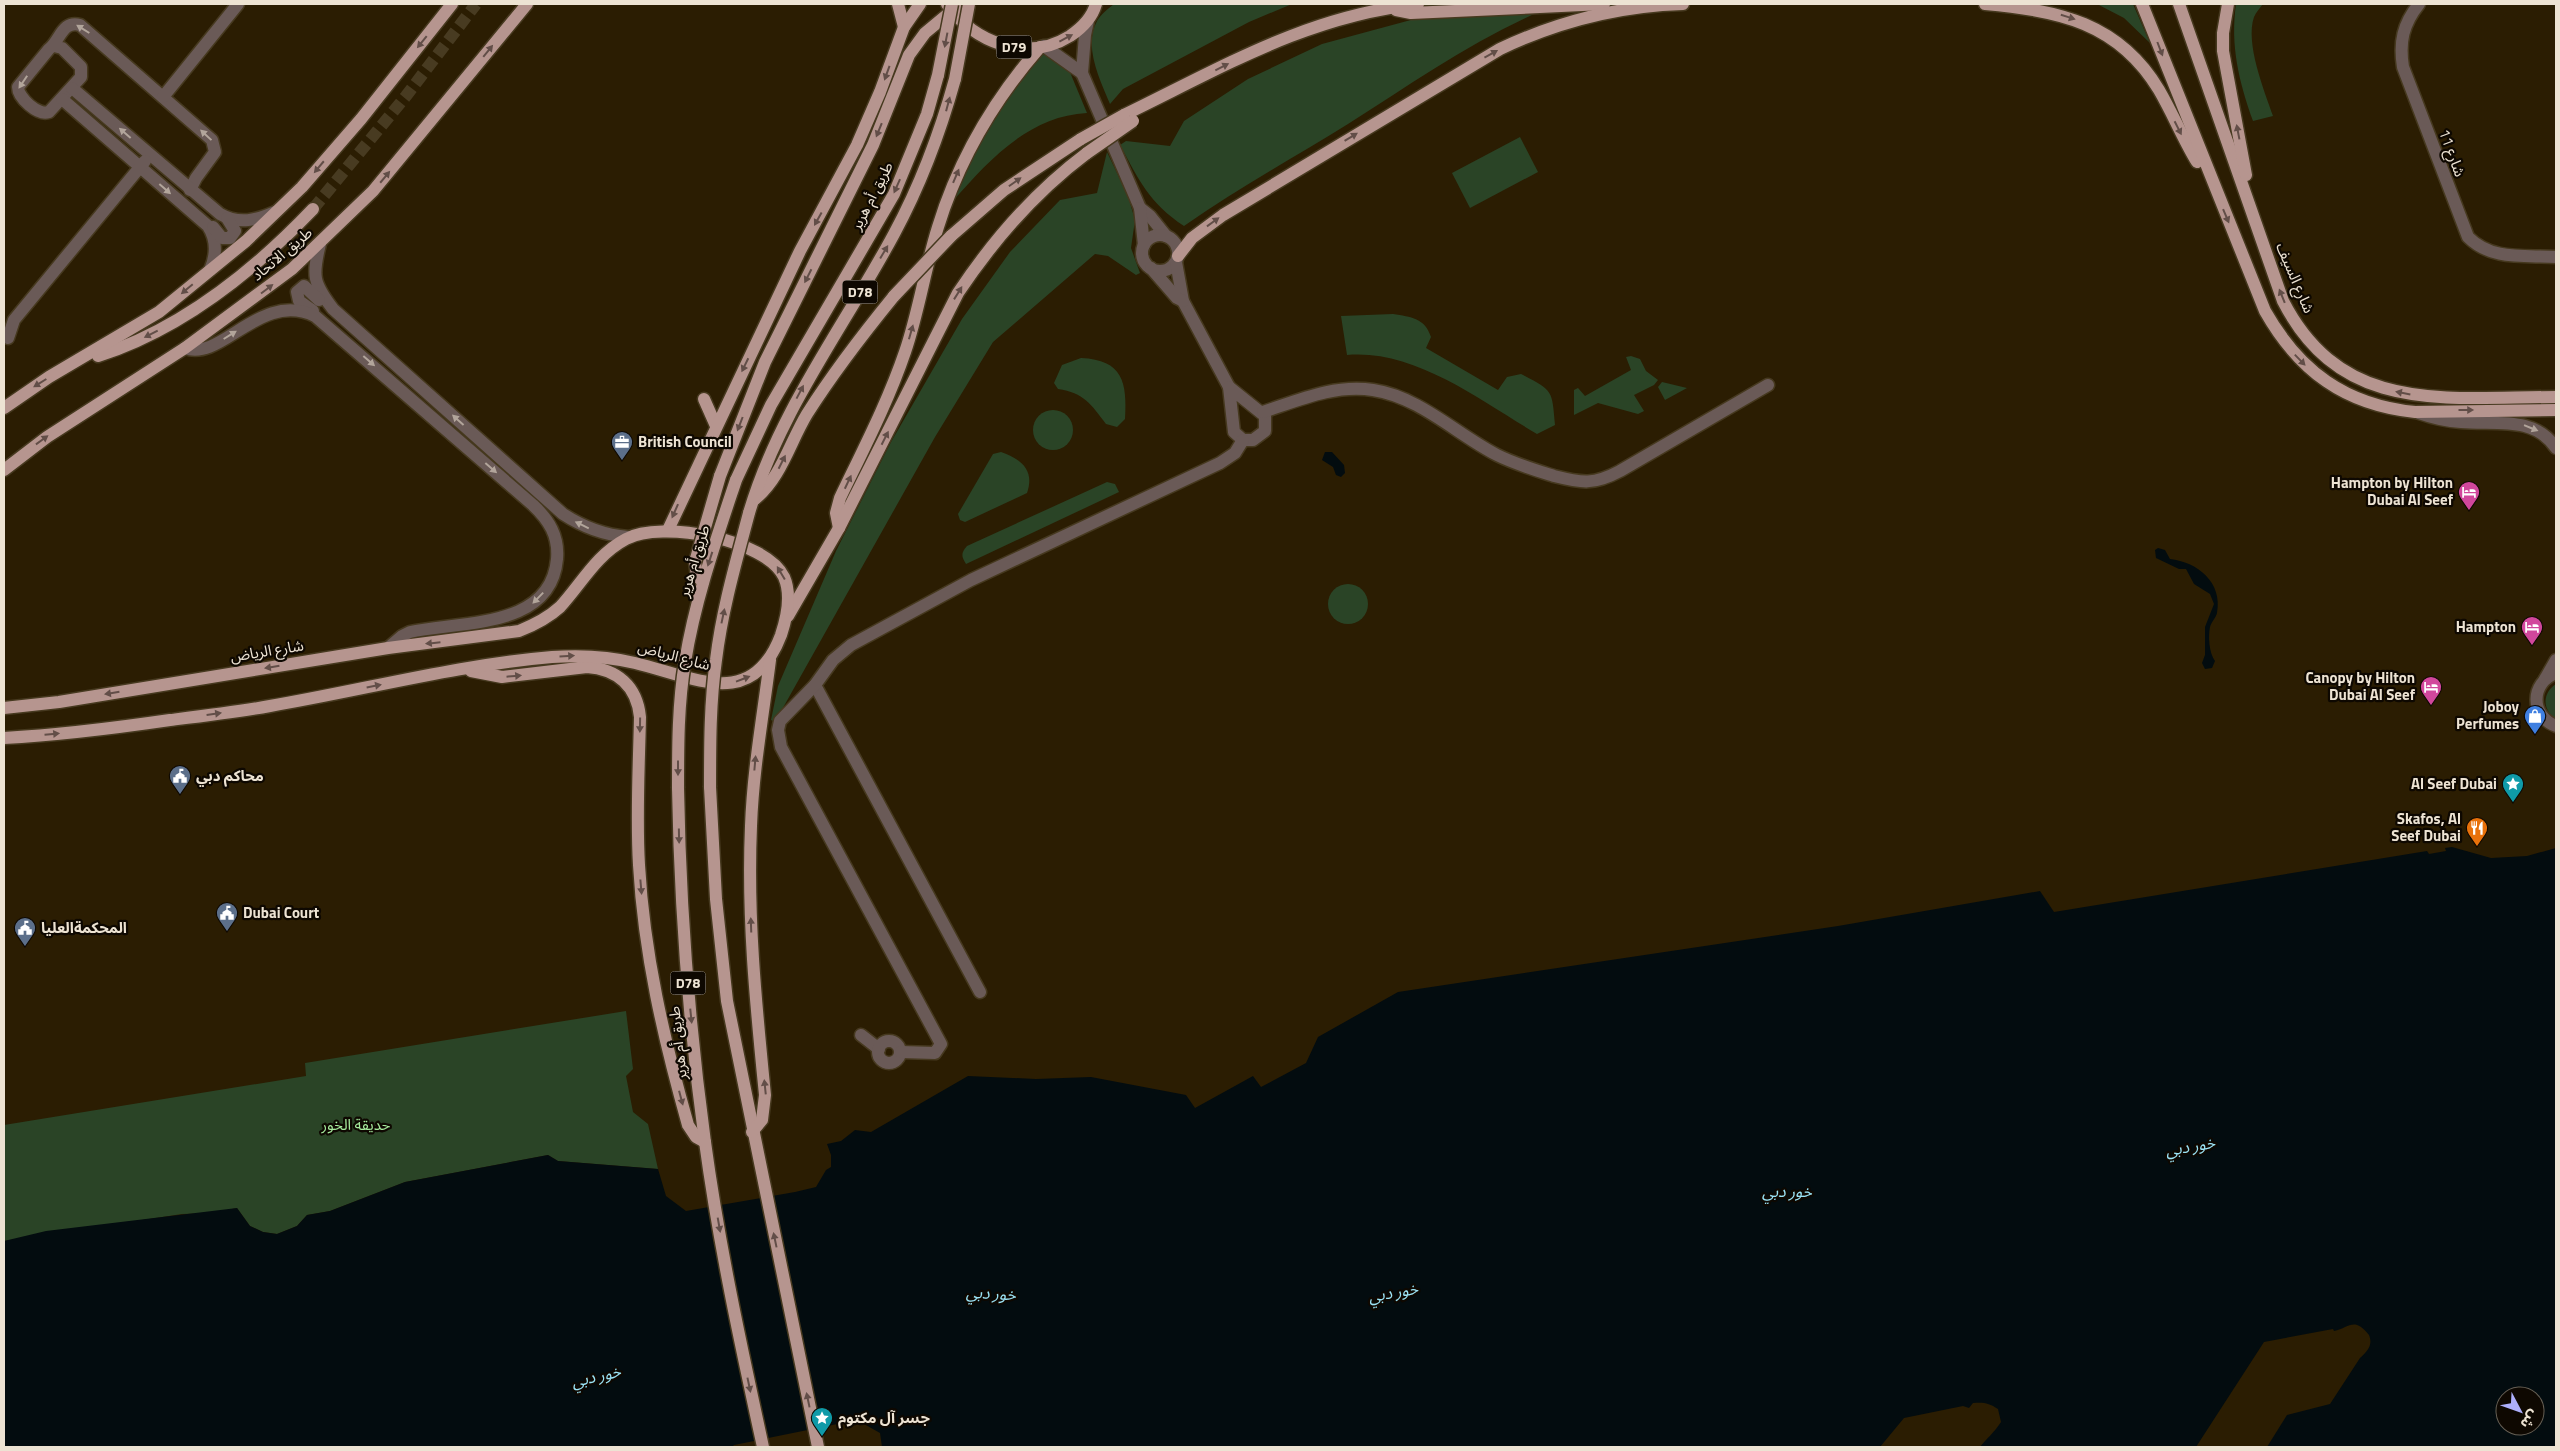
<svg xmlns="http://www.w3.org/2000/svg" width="2560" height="1451" font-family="'Titillium Web','Noto Sans Arabic',sans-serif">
<rect width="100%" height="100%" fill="#2b1d02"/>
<!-- green -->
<g fill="#2a4426">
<path d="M1114 4H1292L1249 22 1123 89 1110 104C1100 80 1083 46 1097 21 1100 15 1109 8 1114 4Z"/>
<polygon points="2097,4 2133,4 2150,43 2124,18"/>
<path d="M2236 4H2263C2260 8 2256 12 2254 17 2245 43 2264 90 2273 116L2253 121C2239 82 2230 45 2236 4Z"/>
<path d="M1541 11C1472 41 1411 84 1348 124 1293 158 1237 189 1184 226 1149 203 1139 180 1120 145L1126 141 1170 146 1184 121 1248 79 1322 44 1433 14Z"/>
<path d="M1045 53 1067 65 1087 113C1029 116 989 160 953 201L983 129 1031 62Z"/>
<polygon points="1520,137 1538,172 1470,208 1452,173"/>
<polygon points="1107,152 1128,196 1135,220 1131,248 1140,273 1136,275 1108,256 1095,254 993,342 935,437 775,722 771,720 778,686 836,551 891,442 962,319 1010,252 1060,200 1097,193"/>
<path d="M1393 314C1411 317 1425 318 1431 337L1426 348 1498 390 1507 377 1521 374C1553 391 1552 389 1555 425L1537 434C1481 401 1415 349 1347 355L1341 316Z"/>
<polygon points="1631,356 1640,359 1646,371 1658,380 1654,385 1634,395 1644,411 1638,414 1598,403 1574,415 1574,390 1578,388 1585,396 1631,370 1626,357"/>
<path d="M1081 358C1123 360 1127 382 1125 419L1117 427 1106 424C1091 404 1084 393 1058 389L1054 383 1062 365Z"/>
<polygon points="1662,382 1687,388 1665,400 1658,387"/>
<circle cx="1053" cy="430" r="20"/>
<path d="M1001 452C1021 459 1035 470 1027 493L965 522 960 520 958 514 993 454Z"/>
<path d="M1107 482 1115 484 1119 492 966 564C961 556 961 553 967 546Z"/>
<circle cx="1348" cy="604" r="20"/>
<path d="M2556 684V719C2542 710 2542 693 2556 684Z"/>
<polygon points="626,1011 633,1069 626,1076 633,1112 648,1124 658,1169 558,1161 548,1155 405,1182 330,1211 307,1215 297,1226 277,1234 263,1232 250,1226 237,1208 213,1213 182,1214 4,1241 4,1125 306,1076 305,1063"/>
</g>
<!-- water -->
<g fill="#030c0f" fill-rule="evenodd">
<polygon points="1325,452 1332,452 1344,465 1345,473 1341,477 1336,475 1333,467 1322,460"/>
<path d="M2158 548 2165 550 2170 559C2197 562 2223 582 2217 613 2216 618 2211 622 2210 627 2208 636 2209 653 2215 661L2212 668 2205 669 2202 663 2205 655V627L2214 604 2210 594 2194 584 2186 569H2179L2156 558 2155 550Z"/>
<path d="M2452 847 2491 858 2527 856 2556 848V1447H2267L2287 1415 2330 1404 2360 1358C2368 1351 2373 1345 2369 1335 2354 1316 2349 1328 2334 1331L2333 1329 2264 1342 2196 1447H1980C1987 1438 1994 1433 2001 1422L1998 1409C1989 1403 1984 1402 1973 1403L1969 1408 1963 1406 1904 1418 1880 1447H882L880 1433 857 1420 734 1445 732 1447H4V1241L46 1231 237 1208 250 1226 263 1232 277 1234 297 1226 307 1215 330 1211 405 1182 548 1155 558 1161 658 1169 666 1196 686 1211 795 1192 816 1187 826 1170 831 1167V1155L827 1144 841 1141 855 1130 871 1132 968 1076 1036 1079 1091 1077 1186 1095 1195 1108 1253 1076 1261 1087 1306 1063 1318 1037 1398 992 1838 926 2040 891 2054 912 2427 851 2429 854 2446 851 2445 848ZM2505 1396H2535V1426H2505Z"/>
</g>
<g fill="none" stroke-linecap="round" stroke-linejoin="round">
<!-- major-tunnel -->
<polyline stroke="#483b21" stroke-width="12" stroke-dasharray="12 6" stroke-linecap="butt" points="313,209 406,96 476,4"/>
<!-- minor casing -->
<g stroke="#46391f" stroke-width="15">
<g id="minor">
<path d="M2419 4C2403 24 2399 42 2403 67L2468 237C2492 261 2524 255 2556 257"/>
<polyline points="1088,21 1085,35 1082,73 1140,208 1150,216 1166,236"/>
<path d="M54 46 62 48 81 67V77L49 112C38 116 18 98 18 87L49 49C60 41 62 20 80 25L212 140 215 152 196 178 190 190"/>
<polyline points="1044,46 1082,73"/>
<path d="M72 88 220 214C239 225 257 220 275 212"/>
<polyline points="163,97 238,4"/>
<path d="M62 99 208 226C217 240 217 254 210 270"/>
<polyline points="1140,208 1144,245"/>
<polyline points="213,227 222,238 230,238 235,231 227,218"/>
<circle cx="1160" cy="253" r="18"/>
<path d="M320 244C312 276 313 283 333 309L563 514C583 527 604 535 628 537"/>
<polyline points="1176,262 1183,301 1229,387"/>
<polyline points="1151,268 1177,298 1183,301"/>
<polyline points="313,311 299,301 297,292 304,286 319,300"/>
<polyline points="8,338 14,320 145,161"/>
<path d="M185 348C222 362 260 290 315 316L533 505C549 520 559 536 557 559 551 629 461 621 410 632L402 636 388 648"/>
<polygon points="1229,387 1265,416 1265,431 1253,440 1243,440 1234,432"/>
<path d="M1263 412C1299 400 1335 384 1373 390 1420 397 1456 434 1497 455 1515 464 1535 470 1554 476 1582 483 1594 485 1620 471L1768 385"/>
<path d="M2419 413C2433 418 2446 421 2461 422 2495 425 2534 415 2556 448"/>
<path d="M2556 673C2530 683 2530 716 2556 726"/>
<polyline points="2545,679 2556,660"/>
<polyline points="815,685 980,992"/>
<polyline points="861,1035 879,1049"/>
<circle cx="889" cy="1052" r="11"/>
<polyline points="901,1052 935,1053 941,1044 781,747 778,730 780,721 815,685 833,660 851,645 971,580 1220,463 1235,453 1243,440"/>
</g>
</g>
<!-- major casing -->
<g stroke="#46391f" stroke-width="15">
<g id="major">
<polyline points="898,4 904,27"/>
<path d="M947 4C974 43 1027 63 1070 36 1082 28 1092 18 1096 4"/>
<path d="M1985 4C2058 10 2119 23 2159 90 2173 114 2183 139 2197 162"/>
<path d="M2142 4 2265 311C2299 371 2345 405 2415 412L2556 410"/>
<path d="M2179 4 2283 301C2342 416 2447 397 2556 397"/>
<polyline points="2228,4 2223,33 2223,51 2246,175"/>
<polyline points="1396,10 1411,13 1604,4"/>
<path d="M1124 115C1223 67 1307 16 1418 4"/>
<polyline points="951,236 1004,190 1081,139"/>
<path d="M1178 256 1192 238 1223 215 1500 49C1559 21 1618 6 1683 4"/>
<path d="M98 356C182 329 253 272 313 209"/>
<polyline points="704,399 716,426"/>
<polyline points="4,408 49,377 159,312 246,241 302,187 361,119 452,4"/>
<polyline points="4,470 47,437 185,348 292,269 373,191 527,4"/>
<polyline points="720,476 765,362 873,145 909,55 925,33 960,4"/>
<polyline points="736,480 771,405 894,194 927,114 938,75"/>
<path d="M755 499C781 478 790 442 807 414 833 373 863 334 894 296"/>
<path d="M749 513C779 411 844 327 894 234 921 184 940 133 955 79"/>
<path d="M839 528 836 513 840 498C863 450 888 402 905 352 919 311 925 268 938 227 959 159 993 101 1040 47"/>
<polyline points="668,530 800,251 857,145 880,92 904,27 920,4"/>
<path d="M788 616 839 528 958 293C994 239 1035 192 1087 153"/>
<path d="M471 671 502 677 587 667C617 669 637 686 640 717 639 766 636 816 639 865 644 954 664 1040 688 1125L696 1137 705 1142"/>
<path d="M4 708 59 702 388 648 519 631C534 625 548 618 560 607 582 583 596 555 626 539 661 520 766 539 784 577 792 595 787 617 781 635 752 712 694 677 635 663 607 656 580 655 552 657 457 665 364 690 270 706 237 712 203 716 170 720 115 728 59 735 4 738"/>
<polyline points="710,787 716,899 727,1001 818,1447"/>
<path d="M678 788C680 906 689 1025 705 1142 719 1245 741 1346 763 1447"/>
<path d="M752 1132 762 1120 765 1095C756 1005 747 917 751 826 753 770 763 716 770 660"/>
</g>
</g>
<!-- minor -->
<use href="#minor" stroke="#6a5a57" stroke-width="12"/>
<!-- major -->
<use href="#major" stroke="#b6958f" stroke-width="12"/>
<!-- major-bridge casing -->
<g stroke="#46391f" stroke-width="15" stroke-linecap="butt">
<g id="major-bridge">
<polyline points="938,75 952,4"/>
<polyline points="955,79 969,4"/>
<polyline points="1081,139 1124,115"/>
<polyline points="1087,153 1133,121"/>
<polyline points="894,296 951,236"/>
<polyline points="703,582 697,576 695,562 720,476"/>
<path d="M710 787C710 744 710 702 716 660 722 610 736 562 749 513"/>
<path d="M678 788C678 746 678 704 685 662 695 600 716 540 736 480"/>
</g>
</g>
<!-- major-bridge -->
<use href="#major-bridge" stroke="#b6958f" stroke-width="12"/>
</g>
<!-- one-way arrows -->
<defs><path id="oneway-solid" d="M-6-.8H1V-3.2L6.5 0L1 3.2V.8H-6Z" transform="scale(1.25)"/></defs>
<g fill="#624e48">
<use href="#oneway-solid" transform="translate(2068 17) rotate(17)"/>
<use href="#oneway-solid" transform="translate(1066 38) rotate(-28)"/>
<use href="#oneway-solid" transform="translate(946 40) rotate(101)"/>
<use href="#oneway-solid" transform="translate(422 42) rotate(129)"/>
<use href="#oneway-solid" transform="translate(2160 49) rotate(69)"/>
<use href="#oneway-solid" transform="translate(488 51) rotate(-51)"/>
<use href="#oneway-solid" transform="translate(1491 54) rotate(-29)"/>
<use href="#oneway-solid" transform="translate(1222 67) rotate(-27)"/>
<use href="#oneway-solid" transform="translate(887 73) rotate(110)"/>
<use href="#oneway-solid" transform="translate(948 104) rotate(-75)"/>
<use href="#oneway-solid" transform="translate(2178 128) rotate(63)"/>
<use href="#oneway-solid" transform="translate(879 130) rotate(112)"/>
<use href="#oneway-solid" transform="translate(2238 132) rotate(-101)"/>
<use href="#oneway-solid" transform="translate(1351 137) rotate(-31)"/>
<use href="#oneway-solid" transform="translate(319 167) rotate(130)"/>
<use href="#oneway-solid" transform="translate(956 176) rotate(-67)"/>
<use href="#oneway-solid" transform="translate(385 177) rotate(-50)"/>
<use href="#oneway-solid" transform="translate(1015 182) rotate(-35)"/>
<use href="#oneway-solid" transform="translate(897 186) rotate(114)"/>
<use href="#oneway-solid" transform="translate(2226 216) rotate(67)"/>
<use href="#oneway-solid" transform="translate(818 219) rotate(119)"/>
<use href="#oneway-solid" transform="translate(1213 222) rotate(-36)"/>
<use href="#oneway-solid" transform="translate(884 252) rotate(-59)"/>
<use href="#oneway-solid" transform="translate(808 276) rotate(117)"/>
<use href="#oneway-solid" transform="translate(187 289) rotate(140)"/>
<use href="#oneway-solid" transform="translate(267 289) rotate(-37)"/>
<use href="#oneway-solid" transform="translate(958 293) rotate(-58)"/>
<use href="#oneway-solid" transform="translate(2282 296) rotate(-112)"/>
<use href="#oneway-solid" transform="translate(911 332) rotate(-74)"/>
<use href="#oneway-solid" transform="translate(151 334) rotate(153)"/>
<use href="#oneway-solid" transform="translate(2300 360) rotate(46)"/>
<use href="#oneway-solid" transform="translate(745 365) rotate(116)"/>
<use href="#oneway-solid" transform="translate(40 383) rotate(148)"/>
<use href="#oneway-solid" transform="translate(800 392) rotate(-62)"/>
<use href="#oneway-solid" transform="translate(2403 393) rotate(-169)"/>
<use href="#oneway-solid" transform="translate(2466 410)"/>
<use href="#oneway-solid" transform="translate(740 424) rotate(111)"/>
<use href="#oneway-solid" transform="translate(885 438) rotate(-63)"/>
<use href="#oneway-solid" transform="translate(42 440) rotate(-36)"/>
<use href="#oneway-solid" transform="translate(782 462) rotate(-63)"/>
<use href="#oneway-solid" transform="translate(848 482) rotate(-65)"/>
<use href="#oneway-solid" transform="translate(675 511) rotate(114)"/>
<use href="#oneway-solid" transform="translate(710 559) rotate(108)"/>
<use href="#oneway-solid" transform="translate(781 573) rotate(-121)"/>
<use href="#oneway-solid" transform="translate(723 616) rotate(-78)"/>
<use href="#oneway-solid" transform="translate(433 643) rotate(174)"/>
<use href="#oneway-solid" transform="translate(567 656) rotate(-3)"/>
<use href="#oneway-solid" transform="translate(272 667) rotate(171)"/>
<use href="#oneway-solid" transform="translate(514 676) rotate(-5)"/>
<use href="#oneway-solid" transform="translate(743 679) rotate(-21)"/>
<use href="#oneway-solid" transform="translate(374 686) rotate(-11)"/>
<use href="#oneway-solid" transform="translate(112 693) rotate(171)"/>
<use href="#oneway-solid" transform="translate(214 714) rotate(-8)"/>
<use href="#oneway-solid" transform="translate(640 725) rotate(91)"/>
<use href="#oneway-solid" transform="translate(52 734) rotate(-5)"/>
<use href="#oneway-solid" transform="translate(755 763) rotate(-85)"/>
<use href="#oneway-solid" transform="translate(678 768) rotate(90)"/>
<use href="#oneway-solid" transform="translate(679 836) rotate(89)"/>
<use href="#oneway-solid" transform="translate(641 887) rotate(85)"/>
<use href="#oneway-solid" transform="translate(751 925) rotate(-92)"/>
<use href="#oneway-solid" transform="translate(691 1016) rotate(84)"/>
<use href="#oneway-solid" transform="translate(765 1087) rotate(-96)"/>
<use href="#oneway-solid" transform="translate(681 1098) rotate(75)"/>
<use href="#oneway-solid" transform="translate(719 1225) rotate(80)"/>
<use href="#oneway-solid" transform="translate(775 1240) rotate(-102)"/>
<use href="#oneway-solid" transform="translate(749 1385) rotate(78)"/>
<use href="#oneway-solid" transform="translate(808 1400) rotate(-102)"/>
</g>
<g fill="#b2a59b">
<use href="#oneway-solid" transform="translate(83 29) rotate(-148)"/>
<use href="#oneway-solid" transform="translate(23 82) rotate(124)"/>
<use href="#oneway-solid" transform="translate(125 133) rotate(-139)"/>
<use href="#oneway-solid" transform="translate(206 135) rotate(-137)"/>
<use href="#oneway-solid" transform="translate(165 189) rotate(41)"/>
<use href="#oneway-solid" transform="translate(230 335) rotate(-32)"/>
<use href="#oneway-solid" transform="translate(369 361) rotate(41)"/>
<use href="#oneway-solid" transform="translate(458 420) rotate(-138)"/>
<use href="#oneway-solid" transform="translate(2531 428) rotate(22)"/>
<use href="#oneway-solid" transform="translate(491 468) rotate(41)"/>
<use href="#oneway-solid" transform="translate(582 525) rotate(-154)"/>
<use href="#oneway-solid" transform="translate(538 598) rotate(134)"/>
</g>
<!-- icons -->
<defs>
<g id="office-pin" transform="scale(1.125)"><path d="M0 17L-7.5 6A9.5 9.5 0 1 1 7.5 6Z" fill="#5c6f8a" stroke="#0e0801"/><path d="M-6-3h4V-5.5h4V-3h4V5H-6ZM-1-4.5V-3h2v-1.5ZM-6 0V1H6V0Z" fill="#fff"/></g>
<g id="hotel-pin" transform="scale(1.125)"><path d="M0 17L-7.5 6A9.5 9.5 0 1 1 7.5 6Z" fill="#d1479c" stroke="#0e0801"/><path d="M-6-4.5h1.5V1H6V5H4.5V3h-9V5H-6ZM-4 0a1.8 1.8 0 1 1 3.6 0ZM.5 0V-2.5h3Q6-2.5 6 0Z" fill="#fff"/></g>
<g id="shop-pin" transform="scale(1.125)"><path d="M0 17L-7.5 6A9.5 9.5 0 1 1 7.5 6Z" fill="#3f7fe0" stroke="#0e0801"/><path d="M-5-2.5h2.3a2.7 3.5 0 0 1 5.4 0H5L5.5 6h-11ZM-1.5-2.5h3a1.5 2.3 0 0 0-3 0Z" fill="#fff"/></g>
<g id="civic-pin" transform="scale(1.125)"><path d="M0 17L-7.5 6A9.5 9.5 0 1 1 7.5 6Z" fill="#5c6f8a" stroke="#0e0801"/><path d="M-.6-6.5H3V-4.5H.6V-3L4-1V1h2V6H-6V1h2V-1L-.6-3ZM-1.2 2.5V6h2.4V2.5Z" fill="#fff"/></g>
<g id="sight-pin" transform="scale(1.125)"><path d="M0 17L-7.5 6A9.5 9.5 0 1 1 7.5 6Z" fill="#0f9aa8" stroke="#0e0801"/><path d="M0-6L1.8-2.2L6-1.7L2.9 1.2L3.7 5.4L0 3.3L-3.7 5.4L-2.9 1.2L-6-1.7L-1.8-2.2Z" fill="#fff"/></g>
<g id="restaurant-pin" transform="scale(1.125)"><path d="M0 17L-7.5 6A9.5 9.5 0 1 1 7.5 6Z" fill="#e8710a" stroke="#0e0801"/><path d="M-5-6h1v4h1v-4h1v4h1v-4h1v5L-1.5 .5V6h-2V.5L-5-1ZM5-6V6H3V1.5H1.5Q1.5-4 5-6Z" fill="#fff"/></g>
</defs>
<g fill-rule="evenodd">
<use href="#office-pin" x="622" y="442"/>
<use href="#hotel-pin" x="2469" y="492"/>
<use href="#hotel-pin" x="2532" y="627"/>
<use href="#hotel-pin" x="2431" y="687"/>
<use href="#shop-pin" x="2535" y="716"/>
<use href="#civic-pin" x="180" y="776"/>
<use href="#sight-pin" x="2513" y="784"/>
<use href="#restaurant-pin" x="2477" y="828"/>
<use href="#civic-pin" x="227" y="913"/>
<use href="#civic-pin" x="25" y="928"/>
<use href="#sight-pin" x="822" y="1418"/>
</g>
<g text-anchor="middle" stroke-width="4.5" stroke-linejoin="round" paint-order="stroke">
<!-- shield labels -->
<g fill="#0e0801" stroke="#aaa194" stroke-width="1">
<rect x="996.5" y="35.5" width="35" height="23" rx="4"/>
<rect x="842.5" y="280.5" width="35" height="23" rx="4"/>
<rect x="670.5" y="971.5" width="35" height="23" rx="4"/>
</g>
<g font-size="14" font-weight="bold" fill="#ede3d3">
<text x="1014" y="52">D79</text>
<text x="860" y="297">D78</text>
<text x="688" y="988">D78</text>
</g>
<!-- street labels -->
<g font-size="15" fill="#ede3d3" stroke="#0e0801">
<text transform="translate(2452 153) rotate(70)" y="5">شارع 11</text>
<text transform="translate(872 196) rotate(-63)" y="5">طريق أم هرير</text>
<text transform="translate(282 254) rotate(-40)" y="5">طريق الاتحاد</text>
<text transform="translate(2295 278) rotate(67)" y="5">شارع السيف</text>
<text transform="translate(694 561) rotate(-73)" y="5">طريق أم هرير</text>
<text transform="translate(267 651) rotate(-9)" y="5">شارع الرياض</text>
<text transform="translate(674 656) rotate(15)" y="5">شارع الرياض</text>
<text transform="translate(678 1043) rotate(-96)" y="5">طريق أم هرير</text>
</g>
<!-- poi labels -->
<g font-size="15" font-weight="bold" fill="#ede3d3" stroke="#0e0801" text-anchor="end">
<text x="638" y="447" text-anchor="start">British Council</text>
<text x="2453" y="488">Hampton by Hilton<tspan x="2453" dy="17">Dubai Al Seef</tspan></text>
<text x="2516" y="632">Hampton</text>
<text x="2415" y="683">Canopy by Hilton<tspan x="2415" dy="17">Dubai Al Seef</tspan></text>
<text x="2519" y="712">Joboy<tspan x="2519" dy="17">Perfumes</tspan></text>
<text x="196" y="781" text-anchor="start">محاكم دبي</text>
<text x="2497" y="789">Al Seef Dubai</text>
<text x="2461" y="824">Skafos, Al<tspan x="2461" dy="17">Seef Dubai</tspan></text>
<text x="243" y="918" text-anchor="start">Dubai Court</text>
<text x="41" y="933" text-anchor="start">المحكمةالعليا</text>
<text x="838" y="1423" text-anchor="start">جسر آل مكتوم</text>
</g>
<!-- park labels -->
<g font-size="15" fill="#a6ea9c" stroke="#0e0801">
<text x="356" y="1130">حديقة الخور</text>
</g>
<!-- water labels -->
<g font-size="16" font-style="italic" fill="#9ce4f6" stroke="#0e0801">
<text transform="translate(2190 1146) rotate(-10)" y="6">خور دبي</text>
<text x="1787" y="1197">خور دبي</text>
<text transform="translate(1393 1292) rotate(-10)" y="6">خور دبي</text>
<text transform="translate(991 1293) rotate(3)" y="6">خور دبي</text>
<text transform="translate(596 1376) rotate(-13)" y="6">خور دبي</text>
</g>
</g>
<!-- border -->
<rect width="2560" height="1451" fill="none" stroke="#ede3d3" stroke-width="10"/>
<!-- north arrow -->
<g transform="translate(2520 1411) rotate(131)"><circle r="24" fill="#0e0801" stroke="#676055"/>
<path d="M0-4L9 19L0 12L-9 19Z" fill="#adaffb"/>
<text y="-8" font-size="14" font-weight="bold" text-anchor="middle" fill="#ede3d3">ش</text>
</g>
</svg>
